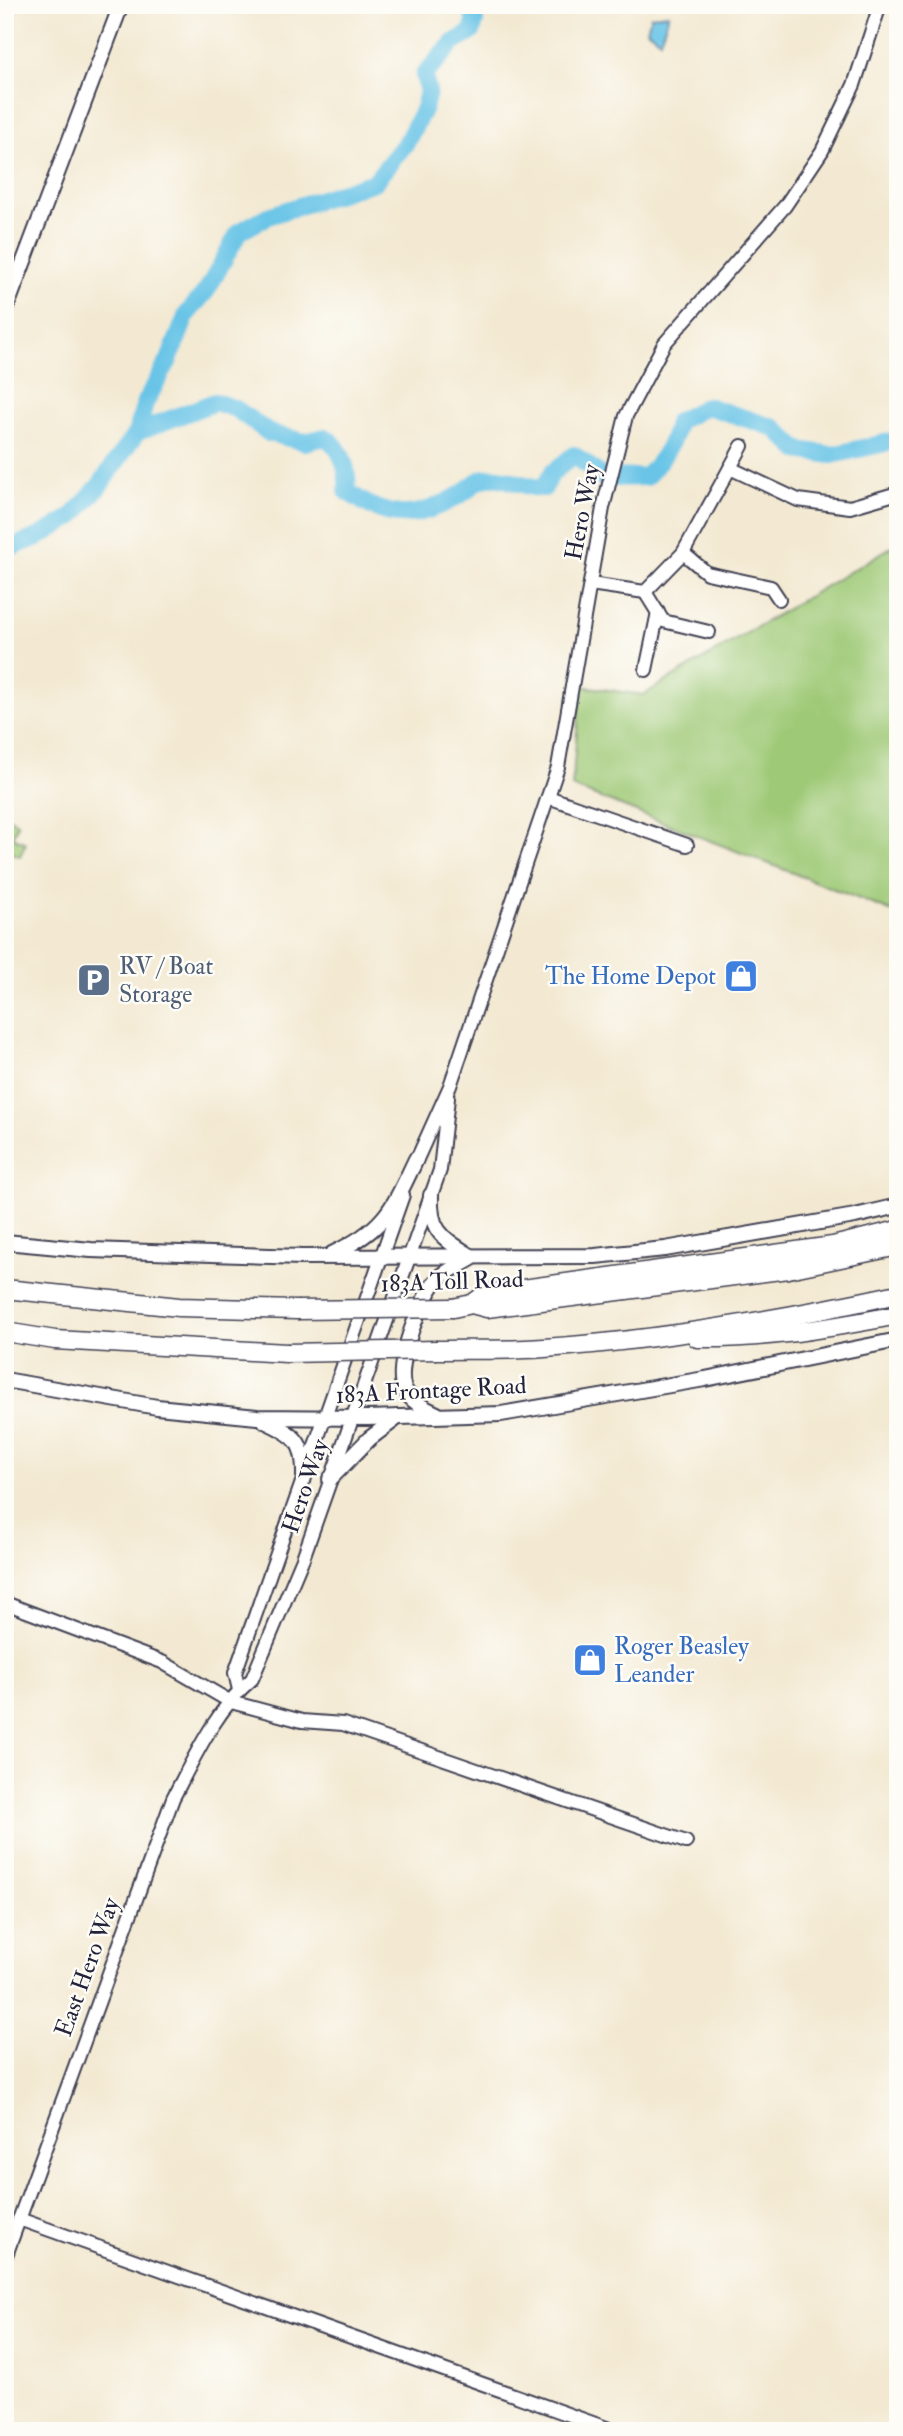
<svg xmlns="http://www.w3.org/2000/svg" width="903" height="2436" font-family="'IM FELL Double Pica',serif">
<rect width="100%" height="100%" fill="#fdfcf7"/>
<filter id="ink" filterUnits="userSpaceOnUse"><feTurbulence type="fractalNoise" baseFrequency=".0143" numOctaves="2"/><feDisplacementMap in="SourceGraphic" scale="14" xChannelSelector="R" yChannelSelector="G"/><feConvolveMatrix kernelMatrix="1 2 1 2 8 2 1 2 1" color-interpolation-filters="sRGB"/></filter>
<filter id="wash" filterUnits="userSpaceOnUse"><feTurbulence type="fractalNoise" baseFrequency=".00686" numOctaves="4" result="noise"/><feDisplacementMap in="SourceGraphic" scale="28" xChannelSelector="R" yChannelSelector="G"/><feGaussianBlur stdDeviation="1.57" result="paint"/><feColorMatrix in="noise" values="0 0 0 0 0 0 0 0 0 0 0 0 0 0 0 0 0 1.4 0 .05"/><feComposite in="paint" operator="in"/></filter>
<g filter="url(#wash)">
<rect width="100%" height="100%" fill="#f3e9d2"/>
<!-- green -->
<g fill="#9ec976" stroke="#607658" stroke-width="2">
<polygon points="898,543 898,914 572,787 581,686 643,695"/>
<polygon points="5,814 18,824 12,837 26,843 20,856 5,850"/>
</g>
<!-- water -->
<polygon fill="#69c4e7" stroke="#467391" stroke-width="2" points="669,14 660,40 647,30 651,16"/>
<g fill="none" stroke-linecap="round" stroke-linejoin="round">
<!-- river -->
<g stroke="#69c4e7" stroke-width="18">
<path d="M137 432 215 402 236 409 269 433 305 442 325 437C343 448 349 472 347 491 389 523 419 520 463 493 469 490 474 482 480 480 500 471 524 489 544 488L552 473 574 455 604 478 646 477C660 462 675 443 677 422L707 406 775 428 798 450 832 455 898 440"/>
<polyline points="5,550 40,536 72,517 100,485 137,432 145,403 169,360 187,314 207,290 239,232 268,216 374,182 406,143 424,108 428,92 424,75 453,43 472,32 475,21 469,5"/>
</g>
</g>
</g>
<g filter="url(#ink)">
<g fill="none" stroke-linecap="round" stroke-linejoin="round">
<!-- minor casing -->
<g stroke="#414052" stroke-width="16">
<g id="minor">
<polyline points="730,468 798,500 850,507 898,493"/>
<polyline points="683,553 707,573 771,587 779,599"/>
<polyline points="590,584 645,592 683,553 742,446"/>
<polyline points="645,592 663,621 709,632"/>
<polyline points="646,670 658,612"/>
<polyline points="548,797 687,845"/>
<polyline points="413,1168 450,1086 558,767 603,508 626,416 664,344 785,206 822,151 854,85 880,5"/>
<polyline points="5,1603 162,1662 231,1702 302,1721 343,1724 686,1842"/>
<polyline points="239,1690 235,1673 403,1195"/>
<polyline points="19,2219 615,2431"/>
<path d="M5 2258 173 1798C194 1758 216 1709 252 1679L303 1558 440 1170 448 1098"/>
</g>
</g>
<!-- major casing -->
<g stroke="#414052" stroke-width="18">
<g id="major">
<polyline points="5,311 121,5"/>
<path d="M431 1195C429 1232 443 1238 472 1257"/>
<polyline points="5,1242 91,1250 302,1257 595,1256 665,1249 855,1216 898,1206"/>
<path d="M332 1254C385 1229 392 1210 416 1159"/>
<polyline points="5,1380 157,1407 257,1417 367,1418 501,1414 705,1379 898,1340"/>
<path d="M437 1414C424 1408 410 1401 404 1388 394 1366 422 1293 439 1278 448 1270 461 1265 472 1258"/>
<path d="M265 1421C296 1435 305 1442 304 1478"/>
<polyline points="330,1479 369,1439 398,1417"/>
</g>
</g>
<!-- highway casing -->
<g stroke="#414052" stroke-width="21">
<g id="highway">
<polyline points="5,1289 179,1307 297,1310"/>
<polyline points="472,1304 486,1294 833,1246 898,1230"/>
<polyline points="453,1308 472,1304 487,1308 788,1269 898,1246"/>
<polyline points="5,1332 55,1340 287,1353"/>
<path d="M697 1338C765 1339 831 1328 898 1315"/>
<path d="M437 1350C473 1349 509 1351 544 1348 662 1340 782 1319 898 1294"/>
</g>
</g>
<!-- minor -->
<use href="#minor" stroke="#fff" stroke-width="12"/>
<!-- major -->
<use href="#major" stroke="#fff" stroke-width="14"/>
<!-- highway -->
<use href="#highway" stroke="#fff" stroke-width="18"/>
<!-- highway-bridge casing -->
<g stroke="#414052" stroke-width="21" stroke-linecap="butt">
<g id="highway-bridge">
<polyline points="297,1310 453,1308"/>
<polyline points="287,1353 437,1350"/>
</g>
</g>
<!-- highway-bridge -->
<use href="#highway-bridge" stroke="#fff" stroke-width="18"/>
</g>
</g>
<!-- icons -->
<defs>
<g id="shop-square" transform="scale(1.75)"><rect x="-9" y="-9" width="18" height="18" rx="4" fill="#3f7fe0" stroke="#fdfcf7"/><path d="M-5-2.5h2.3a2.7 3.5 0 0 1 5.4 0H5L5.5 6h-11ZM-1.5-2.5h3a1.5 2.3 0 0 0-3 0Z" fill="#fff"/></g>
<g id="parking-square" transform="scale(1.75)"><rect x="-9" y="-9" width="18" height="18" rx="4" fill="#5c6f8a" stroke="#fdfcf7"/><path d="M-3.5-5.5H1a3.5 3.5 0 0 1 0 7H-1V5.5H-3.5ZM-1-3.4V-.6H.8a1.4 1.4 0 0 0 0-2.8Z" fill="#fff"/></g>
</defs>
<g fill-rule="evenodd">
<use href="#shop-square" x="741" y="976"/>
<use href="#parking-square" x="94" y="980"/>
<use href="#shop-square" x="590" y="1660"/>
</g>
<g text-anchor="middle" stroke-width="5" stroke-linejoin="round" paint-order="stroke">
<!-- street labels -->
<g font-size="24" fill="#22223b" stroke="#fdfcf7">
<text transform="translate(582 512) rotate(-79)" y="8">Hero Way</text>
<text transform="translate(452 1281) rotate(-2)" y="8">183A Toll Road</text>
<text transform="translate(431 1390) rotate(-3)" y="8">183A Frontage Road</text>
<text transform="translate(305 1486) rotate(-71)" y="8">Hero Way</text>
<text transform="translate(87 1967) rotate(-70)" y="8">East Hero Way</text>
</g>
<!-- service labels -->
<g font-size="24" fill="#4e5e75" stroke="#fdfcf7" text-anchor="start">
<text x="119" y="974">RV / Boat<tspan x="119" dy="28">Storage</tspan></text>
</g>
<!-- shop labels -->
<g font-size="24" fill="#366cbe" stroke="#fdfcf7" text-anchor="end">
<text x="716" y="984">The Home Depot</text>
<text x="614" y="1654" text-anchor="start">Roger Beasley<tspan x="614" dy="28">Leander</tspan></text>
</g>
</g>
<!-- margin -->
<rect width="903" height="2436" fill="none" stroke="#fdfcf7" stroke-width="28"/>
</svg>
